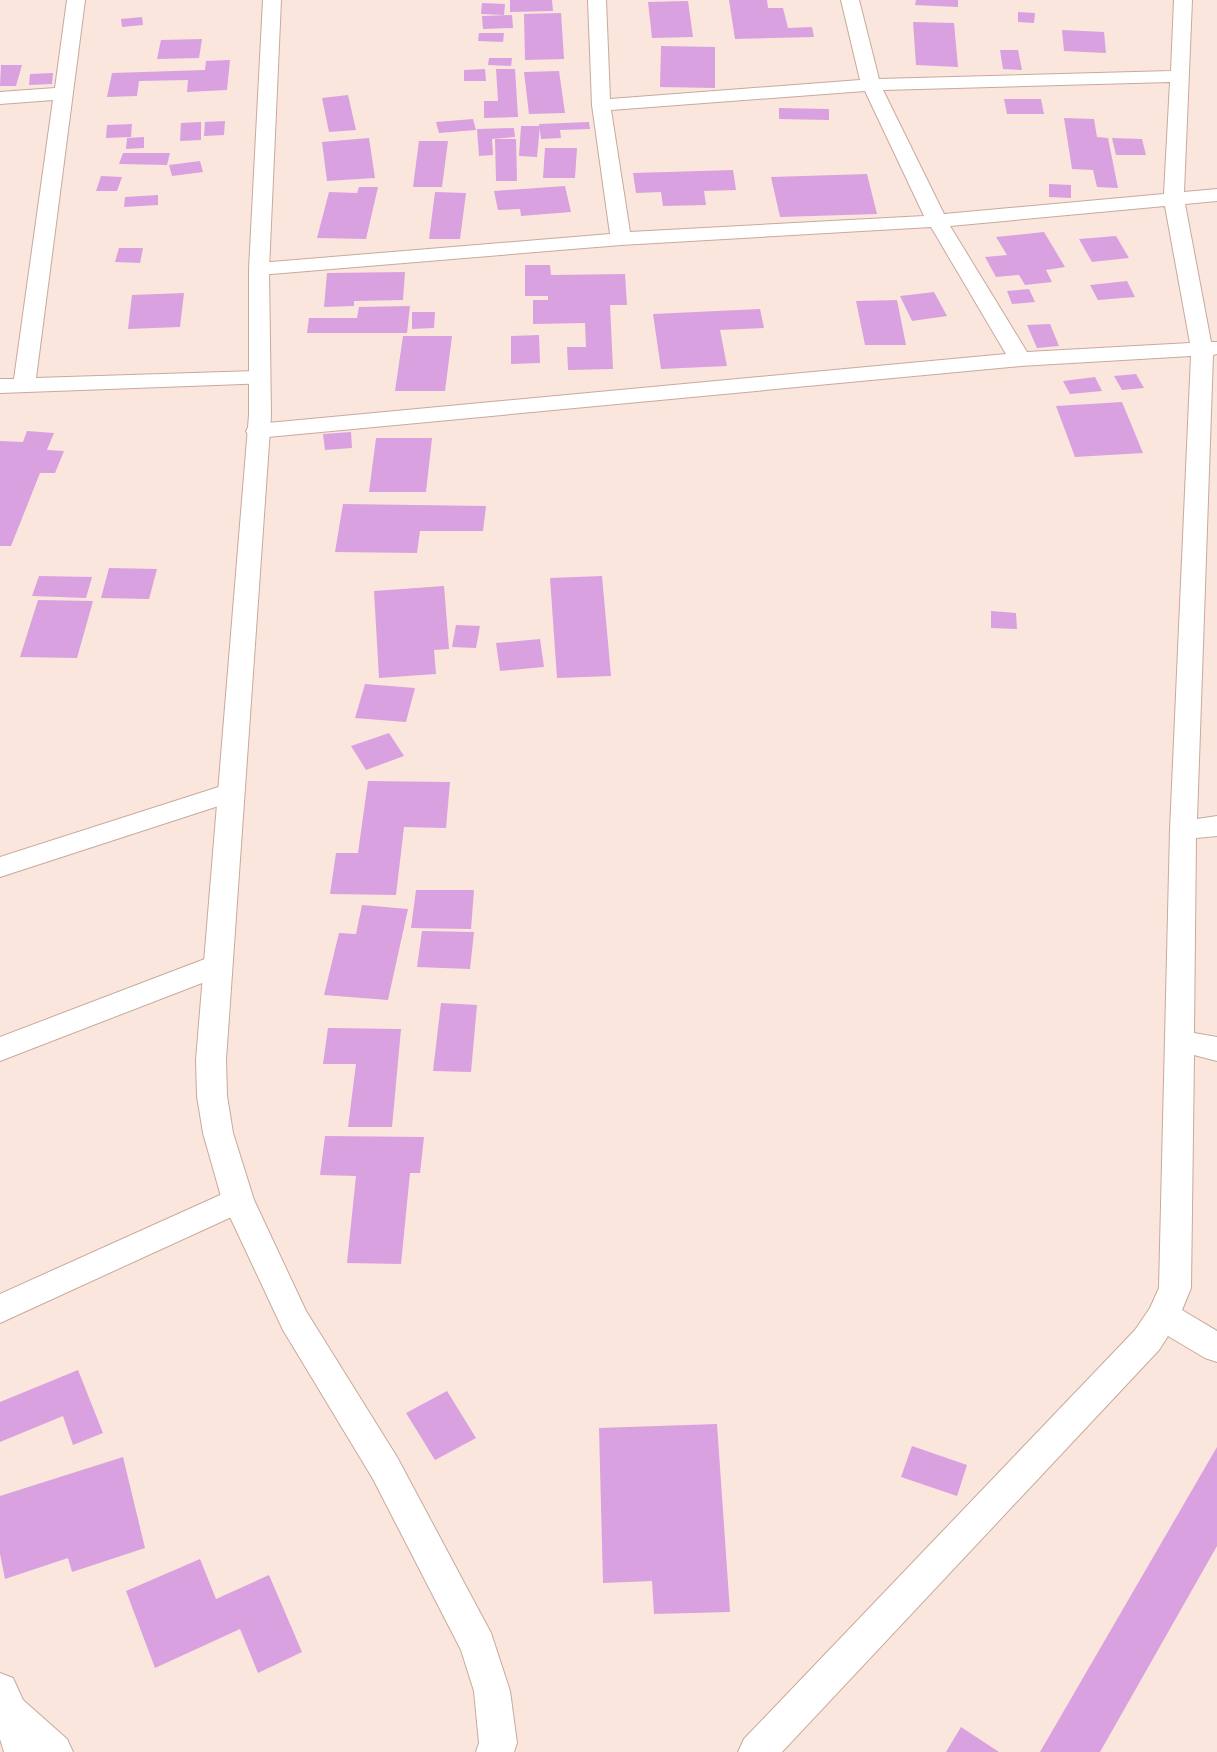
<svg xmlns="http://www.w3.org/2000/svg" width="1217" height="1752" font-family="'IBM Plex Sans',sans-serif">
<rect width="100%" height="100%" fill="#fae6dd"/>
<!-- building -->
<g fill="#d9a1e0">
<polygon points="510,0 552,0 553,11 510,12"/>
<polygon points="729,0 767,0 768,8 783,8 788,28 812,27 814,37 735,39"/>
<polygon points="916,0 958,0 958,7 915,5"/>
<polygon points="688,1 693,37 652,38 648,2"/>
<polygon points="482,3 505,4 504,15 481,14"/>
<polygon points="1018,12 1035,13 1034,23 1018,22"/>
<polygon points="561,13 564,59 525,60 524,14"/>
<polygon points="512,15 513,28 483,29 482,16"/>
<polygon points="142,17 143,25 122,27 121,19"/>
<polygon points="913,22 954,23 958,67 916,65"/>
<polygon points="1062,30 1104,32 1106,53 1064,51"/>
<polygon points="479,33 504,33 503,42 478,41"/>
<polygon points="202,39 199,58 157,59 161,40"/>
<polygon points="661,46 715,47 715,88 660,87"/>
<polygon points="1000,50 1018,50 1022,70 1003,69"/>
<polygon points="489,58 512,58 511,66 488,65"/>
<polygon points="230,60 227,90 187,92 188,80 139,81 137,96 107,97 112,73 205,70 206,61"/>
<polygon points="1,65 22,65 16,86 0,86"/>
<polygon points="485,69 486,81 464,81 464,70"/>
<polygon points="496,69 515,69 518,117 484,118 484,101 498,101"/>
<polygon points="559,71 565,113 529,114 524,72"/>
<polygon points="53,73 52,84 29,85 30,74"/>
<polygon points="348,95 356,130 329,132 322,98"/>
<polygon points="1004,99 1041,99 1044,114 1007,114"/>
<polygon points="779,108 829,109 829,120 779,119"/>
<polygon points="1064,118 1094,119 1097,137 1108,138 1118,188 1097,187 1093,170 1072,169"/>
<polygon points="473,119 476,130 439,133 436,122"/>
<polygon points="225,121 224,135 204,136 205,122"/>
<polygon points="201,122 201,140 180,141 181,123"/>
<polygon points="589,122 590,129 560,130 561,138 541,139 539,124"/>
<polygon points="132,124 131,137 106,138 107,125"/>
<polygon points="521,126 540,126 537,157 519,156"/>
<polygon points="514,128 515,137 492,139 493,155 479,156 477,129"/>
<polygon points="144,137 144,148 126,149 127,138"/>
<polygon points="369,138 375,178 327,181 322,142"/>
<polygon points="1112,138 1142,139 1146,155 1116,155"/>
<polygon points="495,139 516,139 517,181 496,181"/>
<polygon points="419,141 448,141 442,187 413,187"/>
<polygon points="545,148 577,148 575,178 543,178"/>
<polygon points="123,153 170,153 167,165 119,164"/>
<polygon points="200,161 203,172 172,176 169,165"/>
<polygon points="733,170 736,190 704,191 706,205 663,206 661,192 636,193 633,173"/>
<polygon points="867,174 877,214 780,217 771,177"/>
<polygon points="101,176 122,177 117,191 96,191"/>
<polygon points="1049,184 1071,185 1071,198 1049,197"/>
<polygon points="565,186 571,212 521,216 520,209 498,210 494,191"/>
<polygon points="359,187 378,187 366,239 317,238 329,192 357,193"/>
<polygon points="435,192 466,193 460,239 429,239"/>
<polygon points="158,195 158,205 124,207 125,197"/>
<polygon points="1044,232 1065,267 1046,270 1052,282 1025,285 1019,275 996,277 985,257 1007,255 996,237"/>
<polygon points="1116,236 1129,258 1092,262 1079,239"/>
<polygon points="119,248 143,248 140,263 115,262"/>
<polygon points="525,265 550,265 551,275 625,274 627,305 610,305 613,369 568,370 567,347 586,347 585,323 533,324 533,300 548,300 548,296 525,296"/>
<polygon points="405,272 403,300 354,301 354,306 324,307 327,273"/>
<polygon points="1127,281 1135,297 1098,300 1090,285"/>
<polygon points="1029,289 1035,302 1012,304 1007,291"/>
<polygon points="934,292 947,316 912,321 900,296"/>
<polygon points="184,293 180,327 128,329 132,295"/>
<polygon points="897,300 906,345 865,345 856,301"/>
<polygon points="410,306 407,333 307,333 309,318 357,318 359,307"/>
<polygon points="760,309 764,328 720,330 727,366 661,369 653,314"/>
<polygon points="412,312 435,312 434,328 412,329"/>
<polygon points="1050,324 1059,346 1037,348 1027,325"/>
<polygon points="539,335 540,363 511,364 511,336"/>
<polygon points="403,336 452,336 445,391 395,391"/>
<polygon points="1136,374 1144,388 1122,390 1114,376"/>
<polygon points="1095,377 1102,391 1070,394 1063,381"/>
<polygon points="1122,402 1143,453 1075,457 1056,406"/>
<polygon points="27,431 54,433 47,450 64,451 55,473 40,473 11,546 0,546 0,441 23,442"/>
<polygon points="351,432 352,448 325,450 323,434"/>
<polygon points="376,438 432,438 426,492 369,492"/>
<polygon points="343,504 486,506 483,531 420,531 417,553 335,552"/>
<polygon points="109,568 157,569 149,599 101,598"/>
<polygon points="39,576 92,577 86,598 32,596"/>
<polygon points="602,576 611,676 557,678 550,578"/>
<polygon points="444,586 449,649 434,650 436,674 379,678 374,591"/>
<polygon points="38,600 93,601 77,658 20,657"/>
<polygon points="991,611 1016,613 1017,629 991,628"/>
<polygon points="456,625 480,626 476,648 452,647"/>
<polygon points="540,639 544,667 500,671 496,643"/>
<polygon points="365,684 415,688 406,722 355,718"/>
<polygon points="389,733 404,756 366,770 351,746"/>
<polygon points="368,781 450,782 446,828 404,827 396,895 330,894 336,853 358,853"/>
<polygon points="416,890 474,890 471,929 411,928"/>
<polygon points="362,905 408,909 388,1000 324,995 339,933 356,934"/>
<polygon points="422,931 474,932 470,969 417,967"/>
<polygon points="441,1003 477,1005 471,1072 433,1071"/>
<polygon points="328,1028 401,1029 392,1127 348,1127 356,1064 323,1064"/>
<polygon points="325,1136 424,1137 420,1173 410,1173 401,1264 347,1263 356,1176 320,1175"/>
<polygon points="78,1370 103,1433 73,1445 63,1416 0,1442 0,1402"/>
<polygon points="447,1391 476,1438 435,1460 406,1413"/>
<polygon points="717,1424 730,1612 654,1614 652,1581 603,1583 599,1428"/>
<polygon points="912,1446 967,1465 957,1496 901,1477"/>
<polygon points="1217,1447 1217,1546 1100,1752 1040,1752"/>
<polygon points="123,1457 145,1548 72,1572 68,1558 5,1579 0,1554 0,1496"/>
<polygon points="200,1559 216,1599 269,1575 302,1652 258,1673 240,1629 155,1668 126,1591"/>
<polygon points="961,1727 999,1752 946,1752"/>
</g>
<g fill="none" stroke-linecap="round" stroke-linejoin="round">
<!-- street casing -->
<g stroke="#c9a99b" stroke-width="2">
<g id="street">
<polygon points="67,0 85,0 36,378 259,371 267,373 270,378 267,383 0,393 0,379 14,379 53,100 0,104 0,92 55,88"/>
<path d="M588 0H606L610 99 860 80 841 0H859L879 79 1171 71 1174 0H1192L1184 192 1217 189V201L1185 204 1211 342H1217V354L1213 355 1197 819 1217 816V836L1196 838 1194 1033 1217 1037V1061L1194 1055 1191 1288 1182 1310 1217 1331V1362L1205 1358 1168 1336 1159 1350 782 1752H738L744 1739 1135 1330 1150 1308 1159 1288 1170 830 1191 356 1020 366 257 438 249 436 246 431 249 426 257 424 1006 354 931 227 621 245 259 275 252 273 249 269 252 265 259 263 610 234 592 105ZM1170 82 1164 194 944 214 883 90ZM865 91 924 216 630 232 611 110ZM1165 206 1190 343 1027 352 950 226Z"/>
<polygon points="231,783 240,785 244,792 240,799 0,877 0,857"/>
<polygon points="218,954 228,957 232,965 228,973 0,1061 0,1037"/>
<polygon points="238,1187 249,1191 254,1200 249,1209 0,1323 0,1294"/>
<polygon points="10,1695 23,1700 42,1752 4,1752 0,1739 0,1699"/>
</g>
</g>
<!-- secondary casing -->
<g stroke="#c9a99b" stroke-width="2">
<g id="secondary">
<polygon points="263,0 281,0 269,269 271,415 226,1060 227,1096 233,1133 254,1200 306,1311 397,1457 491,1633 510,1691 517,1743 514,1752 476,1752 479,1743 474,1691 461,1650 373,1479 283,1330 222,1200 203,1133 197,1096 196,1060 249,415 249,269"/>
<polygon points="0,1673 13,1678 23,1700 67,1739 73,1752 26,1752 0,1728"/>
</g>
</g>
<!-- street -->
<use href="#street" fill="#fff" fill-rule="evenodd"/>
<!-- secondary -->
<use href="#secondary" fill="#fff" fill-rule="evenodd"/>
</g>
</svg>
